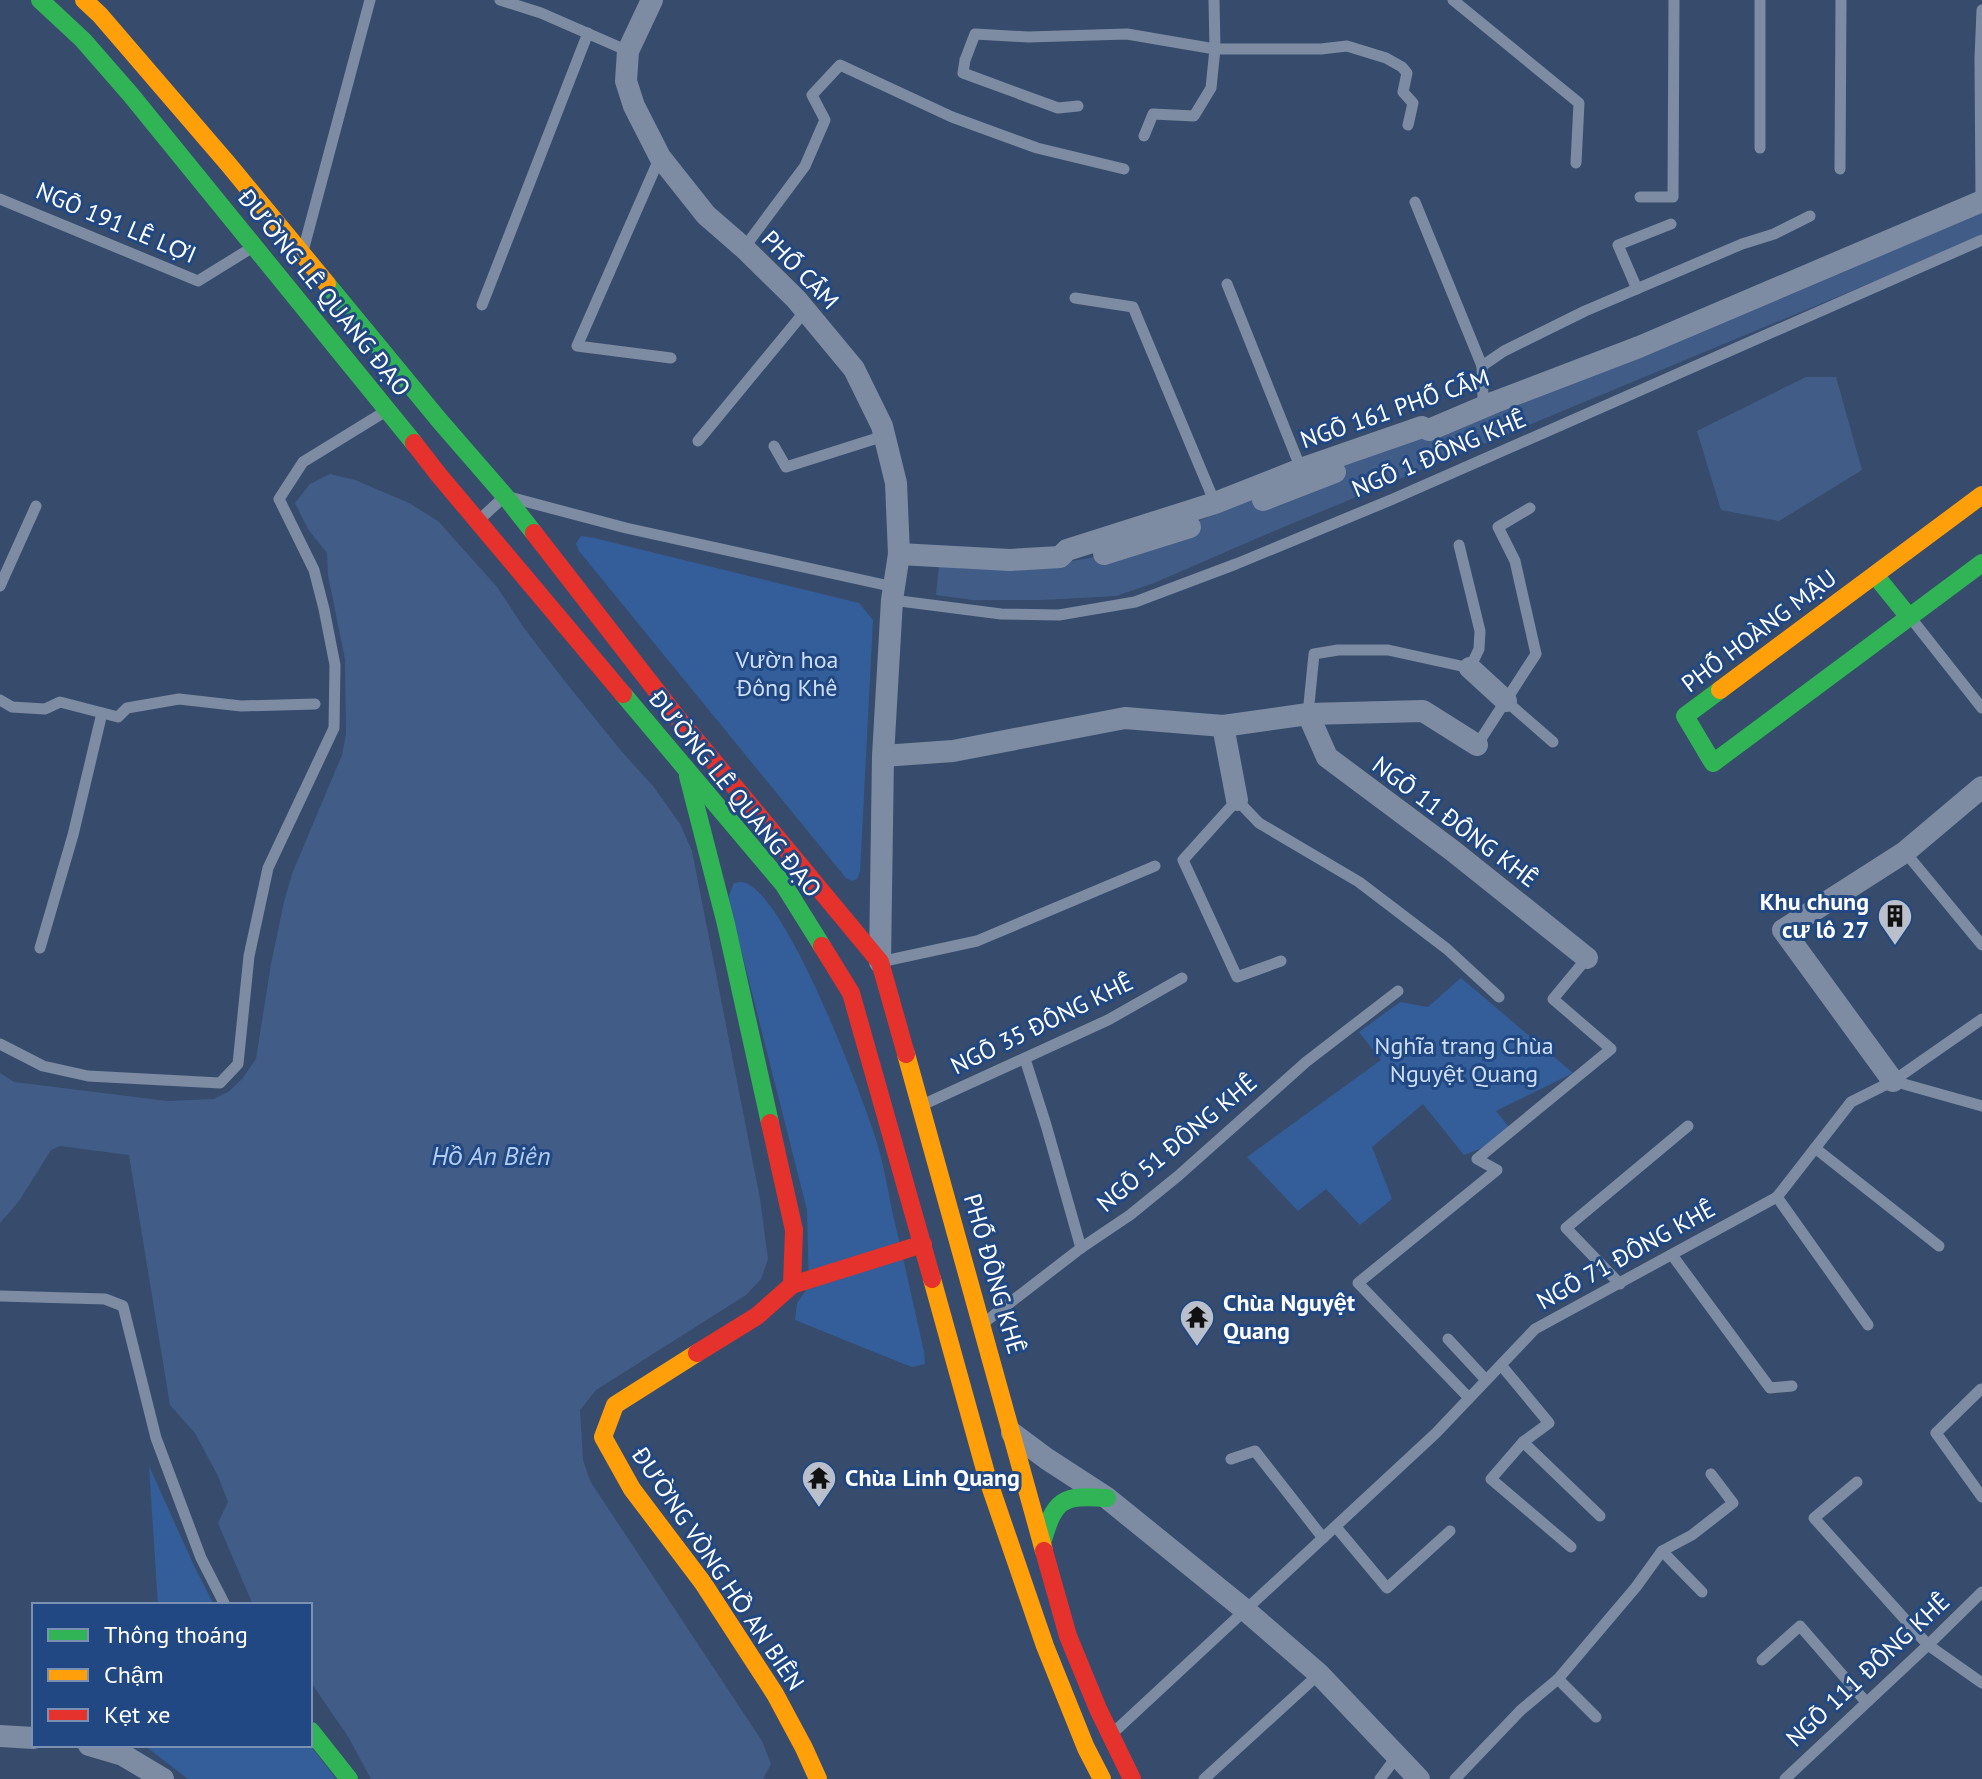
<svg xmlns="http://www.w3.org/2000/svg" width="1982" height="1779" font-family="'PT Sans',sans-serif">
<rect width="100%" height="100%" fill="#374c6c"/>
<!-- green -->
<g fill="#345e99">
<polygon points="581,536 594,538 859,603 873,620 860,872 857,879 852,881 846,878 579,551 576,544"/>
<path d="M741 882C783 884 864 1100 877 1143 884 1166 888 1191 893 1215 904 1261 914 1307 924 1352L925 1364 912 1367 899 1362 795 1320 797 1303 809 1286 807 1210 728 898 734 883Z"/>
<polygon points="1461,978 1573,1073 1496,1111 1515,1135 1464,1155 1423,1104 1372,1147 1392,1199 1360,1225 1326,1189 1298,1211 1247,1157 1381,1060 1359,1032 1400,1002 1428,1007"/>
<polygon points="149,1466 195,1568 214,1605 158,1605"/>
<polygon points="144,1745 310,1745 336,1779 188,1779"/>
</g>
<!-- water -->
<g fill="#415d87">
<path d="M1982 190V236L1976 239 1260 537 1154 583 1116 596 1040 600H973L936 595 939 566C1002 574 1063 564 1125 551L1510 394Z"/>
<polygon points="1806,377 1836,377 1862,470 1779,521 1721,510 1697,431"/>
<polygon points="330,474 355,480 409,503 438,521 497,587 524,628 563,679 622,752 653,786 680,824 692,851 760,1199 768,1259 761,1279 746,1295 596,1390 580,1410 583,1460 590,1481 762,1741 771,1764 763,1779 371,1779 349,1738 310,1681 310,1605 253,1605 218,1523 228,1502 218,1476 195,1433 170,1405 129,1155 60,1146 51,1150 19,1201 0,1223 0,1073 14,1082 167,1101 214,1099 228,1092 242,1079 256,1059 271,964 284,902 292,874 342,755 346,734 345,659 328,575 327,553 308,529 295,503 310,484"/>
</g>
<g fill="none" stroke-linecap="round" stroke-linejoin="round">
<!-- lane -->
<g stroke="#7d8ca2" stroke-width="11">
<polyline points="500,0 541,13 628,51"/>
<polyline points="1453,0 1579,103 1576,163"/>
<polyline points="1760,0 1760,148"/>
<polyline points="1078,106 1058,108 963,73 965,60 975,34 1028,37 1127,34 1215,49 1321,49 1347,46 1386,58 1402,67 1407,73 1403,92 1413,103 1408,125"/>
<polyline points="1144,136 1153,114 1194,116 1211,88 1215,49 1214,0"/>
<polyline points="660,157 577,346 671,358"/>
<polyline points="1840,169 1841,0"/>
<polyline points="1640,197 1673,197 1674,0"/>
<polyline points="0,199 198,281 253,247"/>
<polyline points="1981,201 1980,58 1982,10"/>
<polyline points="1415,202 1482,366"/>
<polyline points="744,248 805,166 825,120 812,95 840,65 952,117 1037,148 1124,169"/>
<polyline points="303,251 370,0"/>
<polyline points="1227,284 1301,469"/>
<polyline points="1637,289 1618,245 1671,224"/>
<polyline points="1075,298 1133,307 1215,503"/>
<polyline points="482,305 588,33"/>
<polyline points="1495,402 1483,397 1482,366 1504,351 1585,311 1742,244 1774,234 1810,216"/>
<polyline points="698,441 806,310"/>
<polyline points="774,446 786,467 884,436"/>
<polyline points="478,521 505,496 626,528 894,587"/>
<polyline points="0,586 36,506"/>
<polyline points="892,600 1001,614 1059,615 1135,602 1236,564 1393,499 1982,240"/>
<polyline points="1910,617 1982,708"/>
<polyline points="0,700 12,707 45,709 60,702 118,717 127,708 179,699 241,706 315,704"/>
<polyline points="1506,701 1553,742"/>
<polyline points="1308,714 1314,654 1338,650 1388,650 1470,668 1479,649 1480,631 1459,545"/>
<polyline points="1477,745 1536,654 1515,561 1498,527 1530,508"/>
<polyline points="1905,852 1982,945"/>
<polyline points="40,948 73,835 102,713"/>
<polyline points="1281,961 1237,977 1183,860 1237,800 1259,823 1359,882 1447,949 1499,997"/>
<polyline points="880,962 977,941 1155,866"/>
<polyline points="0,1044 43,1066 88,1076 220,1083 238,1064 249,956 268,868 334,728 335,665 324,609 314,570 279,499 303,462 386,411"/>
<polyline points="1025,1059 1046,1125 1081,1248"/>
<polyline points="1893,1081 1982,1106"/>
<polyline points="920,1106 1108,1020 1182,978"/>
<polyline points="1815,1148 1939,1246"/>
<polyline points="1777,1197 1868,1325"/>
<polyline points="1672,1255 1770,1388 1792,1386"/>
<polyline points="1620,1284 1566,1228 1688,1126"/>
<polyline points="0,1296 105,1299 123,1306 156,1438 201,1558 225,1605"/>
<polyline points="985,1322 1081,1248 1130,1215 1178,1176 1306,1062 1398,991"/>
<polyline points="1448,1339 1486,1380"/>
<polyline points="1501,1365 1549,1423 1523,1442 1600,1516"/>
<polyline points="1981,1389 1936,1433 1982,1497"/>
<polyline points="1469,1398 1358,1283 1497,1170 1477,1159 1611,1049 1553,999 1587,958"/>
<polyline points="1523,1442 1491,1479 1571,1547"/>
<polyline points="1231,1459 1255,1451 1323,1538"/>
<polyline points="1857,1482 1814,1518 1928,1645 1982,1683"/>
<polyline points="1336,1527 1387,1588 1450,1531"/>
<polyline points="1662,1551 1702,1592"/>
<polyline points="1762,1660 1800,1626 1866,1702"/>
<polyline points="1558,1679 1596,1717"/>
<polyline points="1114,1732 1436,1433 1535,1329 1777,1197 1851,1102 1893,1081 1982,1019"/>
<polyline points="1204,1779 1319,1674"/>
<polyline points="1380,1779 1397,1756"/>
<polyline points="1455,1779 1521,1710 1558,1679 1636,1587 1662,1551 1692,1535 1733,1503 1711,1474"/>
<polyline points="1785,1779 1928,1645 1982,1592"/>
</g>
<!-- street -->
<g stroke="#7d8ca2" stroke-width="22">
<polyline points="652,0 628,51 626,81 634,106 660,157 706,215 744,248 796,299 854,369 882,426 896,483 899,554 892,600 883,756 880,962"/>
<polyline points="1263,500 1335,472"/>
<polyline points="899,554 1010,560 1060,557 1067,550 1215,503 1301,469 1422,427 1429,430 1495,402 1639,347 1982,201"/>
<polyline points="1104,554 1190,527"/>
<polyline points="1470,668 1506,701"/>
<polyline points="1308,714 1327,757 1453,851 1587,958"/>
<polyline points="1223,726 1237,800"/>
<polyline points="883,756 953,751 1125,718 1223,726 1308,714 1423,711 1477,745"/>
<polyline points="1893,1081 1783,930 1905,852 1982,787"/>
<polyline points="1012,1433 1047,1459 1107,1498 1244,1609 1319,1674 1419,1779"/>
<polyline points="0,1736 34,1738"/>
<polyline points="89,1745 123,1755 163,1779"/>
</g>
<!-- fast -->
<g stroke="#30b455" stroke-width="18">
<polyline points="40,0 83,40 131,95 414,443"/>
<polyline points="327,284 439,420 505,496 534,533"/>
<polyline points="1875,575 1909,617"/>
<polyline points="1720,690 1685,716 1713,763 1982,563"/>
<polyline points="623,694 784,885 822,946"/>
<polyline points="688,776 726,924 770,1123"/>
<path d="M1042 1543C1055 1499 1061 1495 1107 1498"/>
<polyline points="311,1731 349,1779"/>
</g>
<!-- slow -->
<g stroke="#ff9f0a" stroke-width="18">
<polyline points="84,0 100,15 229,165 327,284"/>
<polyline points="1720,690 1982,495"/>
<polyline points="906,1054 1044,1551"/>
<polyline points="932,1279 987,1477 1045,1646 1086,1748 1102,1779"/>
<polyline points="697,1353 615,1405 603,1437 632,1489 703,1583 775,1694 804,1748 818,1779"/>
</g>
<!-- jam -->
<g stroke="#e5322d" stroke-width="18">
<polyline points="414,443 438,474 623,694"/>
<polyline points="534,533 676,716 880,962 906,1054"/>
<polyline points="822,946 851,993 932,1279"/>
<polyline points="770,1123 794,1230 792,1285"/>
<polyline points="697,1353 757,1316 792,1285 923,1244"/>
<polyline points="1044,1551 1068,1636 1098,1709 1132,1779"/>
</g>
</g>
<!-- icons -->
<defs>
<g id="building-pin" transform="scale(1.8)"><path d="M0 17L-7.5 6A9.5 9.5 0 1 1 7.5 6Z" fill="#b9c0cc" stroke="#214882"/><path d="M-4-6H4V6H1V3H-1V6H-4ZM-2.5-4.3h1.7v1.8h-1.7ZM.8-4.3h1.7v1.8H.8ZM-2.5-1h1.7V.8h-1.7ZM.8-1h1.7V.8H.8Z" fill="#111"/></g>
<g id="temple-pin" transform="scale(1.8)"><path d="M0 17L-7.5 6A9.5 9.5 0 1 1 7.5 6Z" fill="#b9c0cc" stroke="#214882"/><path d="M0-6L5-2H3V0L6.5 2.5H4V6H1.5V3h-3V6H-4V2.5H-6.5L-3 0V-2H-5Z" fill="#111"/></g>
</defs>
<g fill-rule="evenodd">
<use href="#building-pin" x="1895" y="916"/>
<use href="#temple-pin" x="1197" y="1317"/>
<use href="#temple-pin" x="819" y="1478"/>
</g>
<g text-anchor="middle" stroke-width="6" stroke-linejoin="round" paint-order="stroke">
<!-- street labels -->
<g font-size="24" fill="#fff" stroke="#214882">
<text transform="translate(116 223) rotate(23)" y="8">NGÕ 191 LÊ LỢI</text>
<text transform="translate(800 270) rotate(46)" y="8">PHỐ CẤM</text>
<text transform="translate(324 293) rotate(51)" y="8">ĐƯỜNG LÊ QUANG ĐẠO</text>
<text transform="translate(1395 409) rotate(-19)" y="8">NGÕ 161 PHỐ CẤM</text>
<text transform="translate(1439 454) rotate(-23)" y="8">NGÕ 1 ĐÔNG KHÊ</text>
<text transform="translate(1759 631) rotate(-37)" y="8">PHỐ HOÀNG MẬU</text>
<text transform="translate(735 794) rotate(51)" y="8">ĐƯỜNG LÊ QUANG ĐẠO</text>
<text transform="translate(1455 822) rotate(37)" y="8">NGÕ 11 ĐÔNG KHÊ</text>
<text transform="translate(1042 1024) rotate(-26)" y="8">NGÕ 35 ĐÔNG KHÊ</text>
<text transform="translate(1177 1143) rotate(-40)" y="8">NGÕ 51 ĐÔNG KHÊ</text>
<text transform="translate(1626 1255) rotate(-29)" y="8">NGÕ 71 ĐÔNG KHÊ</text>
<text transform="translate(994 1274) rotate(74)" y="8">PHỐ ĐÔNG KHÊ</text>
<text transform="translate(718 1569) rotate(56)" y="8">ĐƯỜNG VÒNG HỒ AN BIÊN</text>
<text transform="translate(1868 1670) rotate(-43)" y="8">NGÕ 111 ĐÔNG KHÊ</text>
</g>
<!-- park labels -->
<g font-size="24" fill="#ccdef6" stroke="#214882">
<text x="787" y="668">Vườn hoa<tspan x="787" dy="28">Đông Khê</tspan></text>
<text x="1464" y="1054">Nghĩa trang Chùa<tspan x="1464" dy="28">Nguyệt Quang</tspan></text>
</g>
<!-- poi labels -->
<g font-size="24" font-weight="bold" fill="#fff" stroke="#214882" text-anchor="start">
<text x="1869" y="910" text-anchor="end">Khu chung<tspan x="1869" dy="28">cư lô 27</tspan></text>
<text x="1223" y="1311">Chùa Nguyệt<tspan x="1223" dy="28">Quang</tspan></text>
<text x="845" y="1486">Chùa Linh Quang</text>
</g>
<!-- water labels -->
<g font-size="26" font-style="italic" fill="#b3cdf0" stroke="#214882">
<text x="491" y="1165">Hồ An Biên</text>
</g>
</g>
<!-- legend -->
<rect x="32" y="1603" width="280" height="144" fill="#214882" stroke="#7a91b4" stroke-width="2"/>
<rect x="48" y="1629" width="40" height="12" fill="#30b455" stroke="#7a91b4" stroke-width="2"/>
<text x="104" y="1643" font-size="24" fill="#ffffff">Thông thoáng</text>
<rect x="48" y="1669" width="40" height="12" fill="#ff9f0a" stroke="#7a91b4" stroke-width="2"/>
<text x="104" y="1683" font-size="24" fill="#ffffff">Chậm</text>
<rect x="48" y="1709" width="40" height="12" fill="#e5322d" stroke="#7a91b4" stroke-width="2"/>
<text x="104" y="1723" font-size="24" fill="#ffffff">Kẹt xe</text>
</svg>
